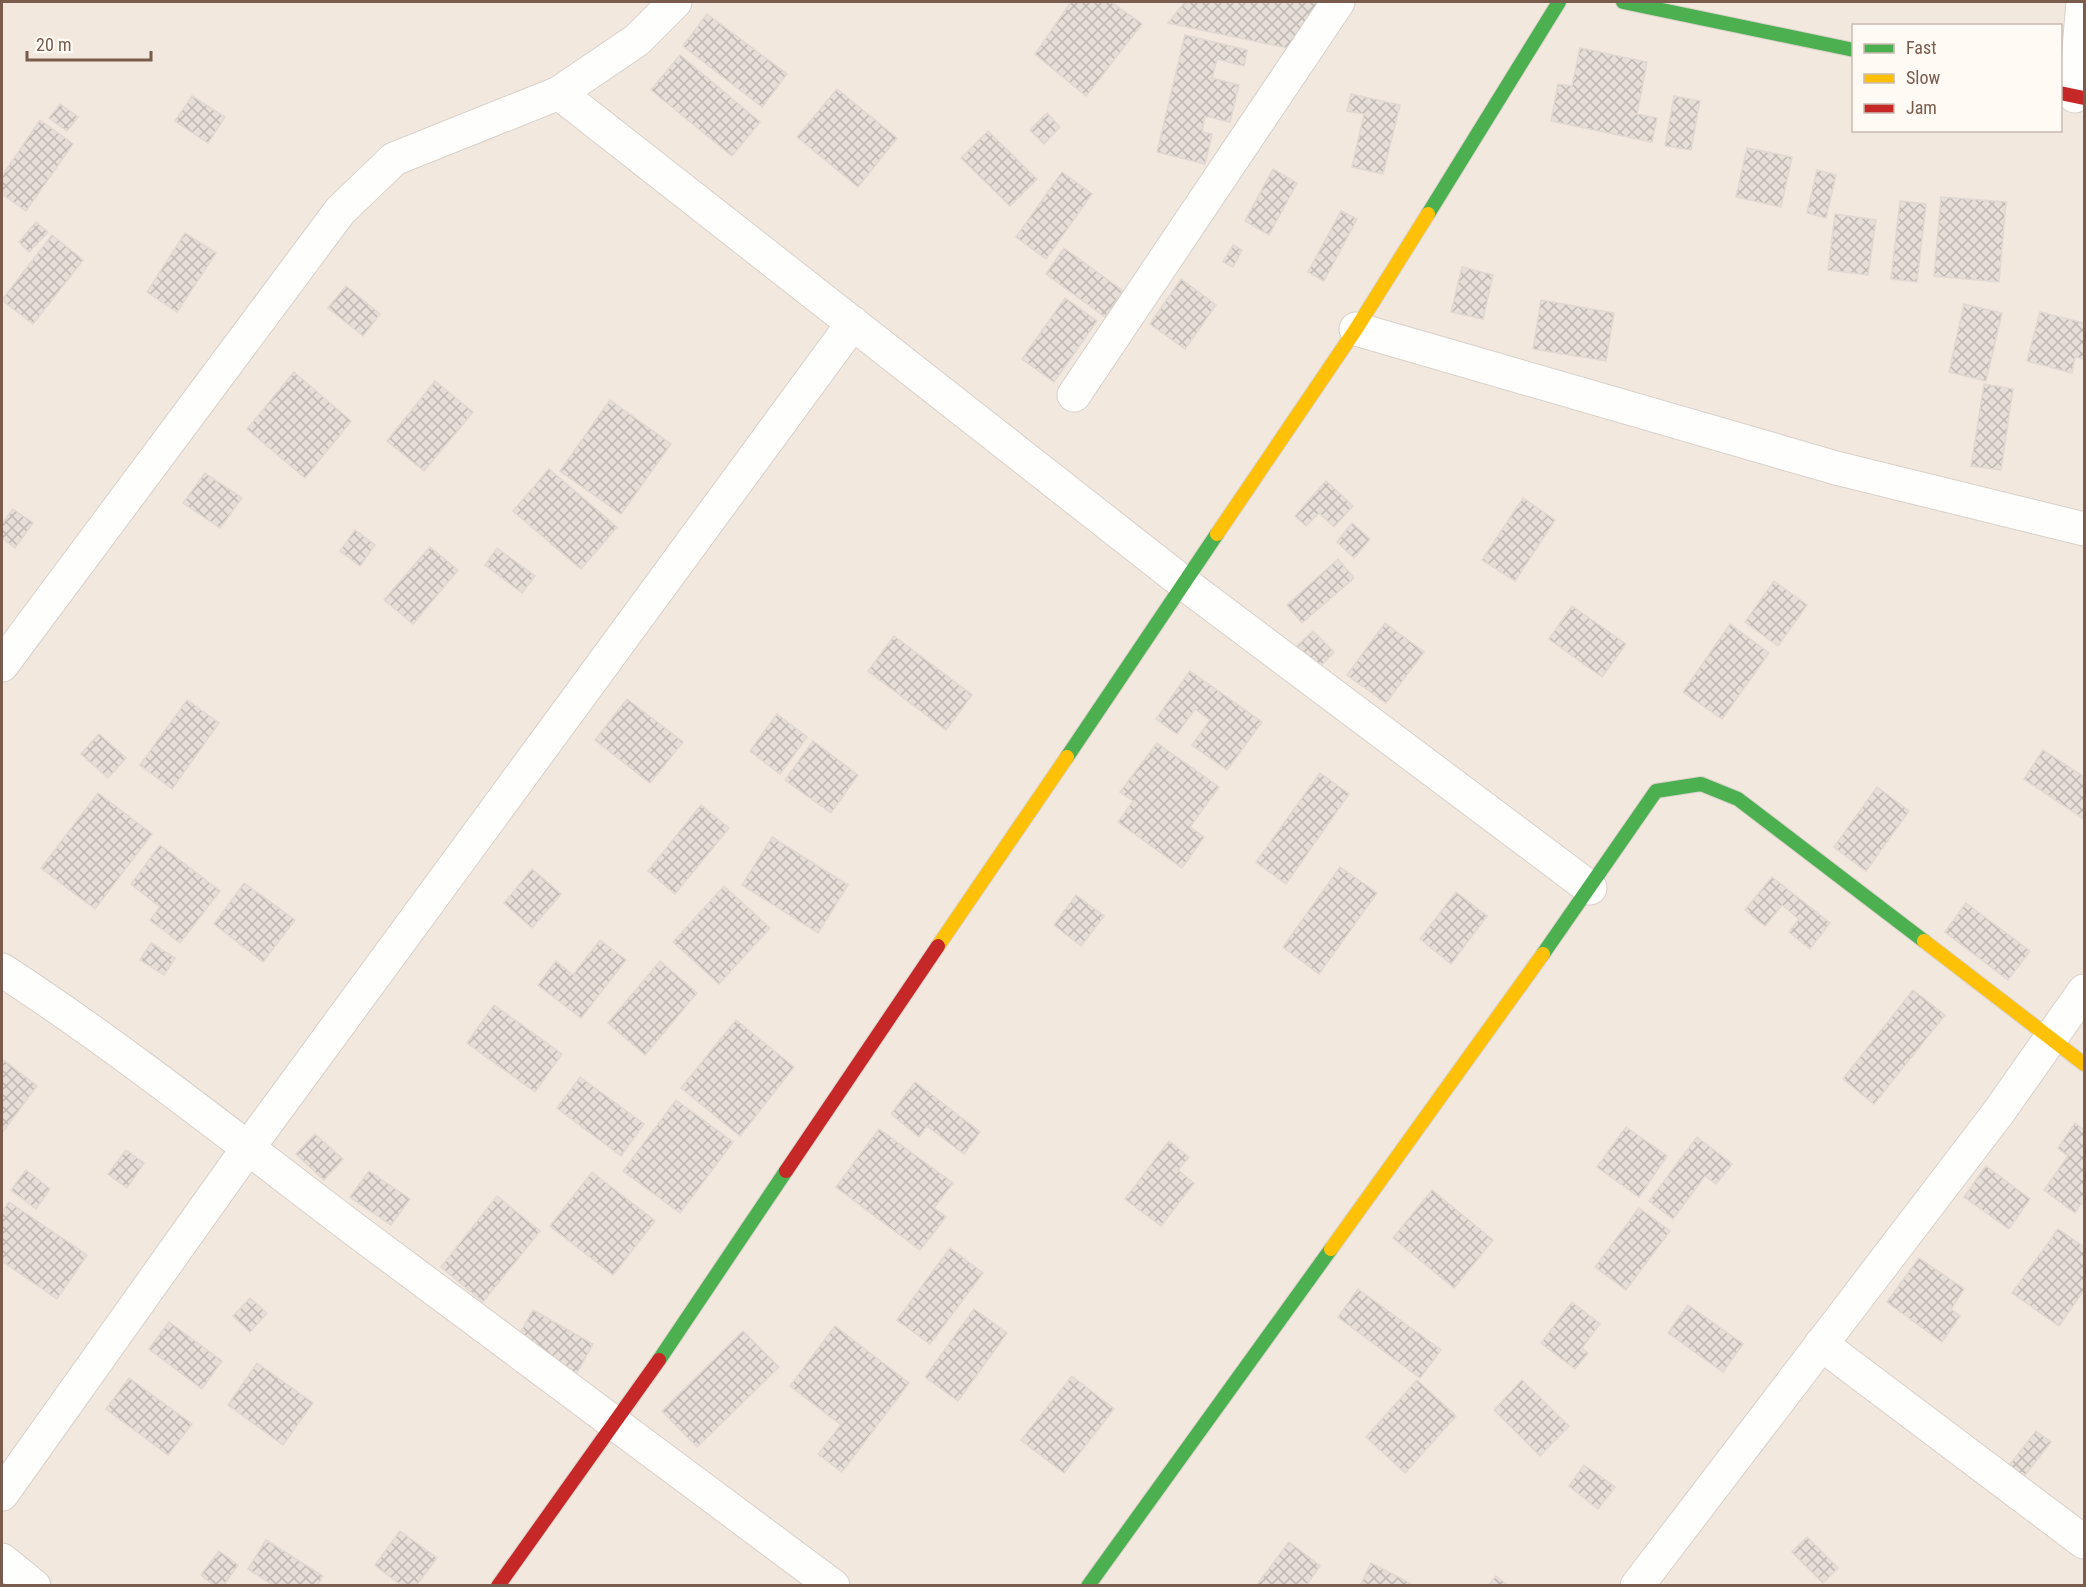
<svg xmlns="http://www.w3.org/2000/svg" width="2086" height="1587" font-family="'Roboto Condensed',sans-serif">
<defs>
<pattern id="building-cross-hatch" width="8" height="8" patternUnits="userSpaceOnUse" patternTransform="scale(1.5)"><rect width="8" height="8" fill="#e6ded7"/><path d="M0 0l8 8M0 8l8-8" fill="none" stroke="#bfb7b1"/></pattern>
</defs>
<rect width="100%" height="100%" fill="#f9f5f0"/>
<!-- residential -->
<path fill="#f2e8de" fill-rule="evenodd" d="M2 2H2084V1585H2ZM1854 26H2060V130H1854Z"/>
<!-- building -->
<g fill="url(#building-cross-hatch)" stroke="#e2d8d2" stroke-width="1.5">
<polygon points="1071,2 1111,2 1142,24 1086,96 1035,54"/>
<polygon points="1185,2 1321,2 1288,48 1168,23"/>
<polygon points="707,14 787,74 762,107 683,46"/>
<polygon points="1185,35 1247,50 1244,66 1217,59 1212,78 1239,85 1230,122 1205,116 1202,132 1212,134 1205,164 1157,152"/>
<polygon points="1580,48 1647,62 1637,114 1657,118 1652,142 1551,121 1558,84 1572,86"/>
<polygon points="680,55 760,122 732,156 651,90"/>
<polygon points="837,89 897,138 858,187 797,137"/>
<polygon points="1351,94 1400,105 1383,174 1352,167 1364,114 1347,111"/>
<polygon points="192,96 225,117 208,143 175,121"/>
<polygon points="1674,96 1700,101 1691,150 1665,146"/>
<polygon points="60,104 78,117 67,131 49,118"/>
<polygon points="1047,113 1060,127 1044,144 1030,130"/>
<polygon points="40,120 73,144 26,211 2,194 2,176"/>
<polygon points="988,131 1037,179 1010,206 961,158"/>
<polygon points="1747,148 1792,157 1781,207 1736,197"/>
<polygon points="1273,169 1297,183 1269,235 1245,221"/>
<polygon points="1817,170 1836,175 1826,218 1807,213"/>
<polygon points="1062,172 1092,194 1046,259 1016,237"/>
<polygon points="1941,197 2006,202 1999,282 1934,276"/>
<polygon points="1900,201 1926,204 1917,282 1891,279"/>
<polygon points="1341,211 1357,219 1324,281 1308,272"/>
<polygon points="1835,214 1876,220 1868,275 1828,270"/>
<polygon points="36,222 48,232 29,252 19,242"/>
<polygon points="185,233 216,253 177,312 147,292"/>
<polygon points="52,235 83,260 33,324 2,300"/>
<polygon points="1233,245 1242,250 1233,267 1223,262"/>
<polygon points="1064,248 1123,291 1105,317 1046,274"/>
<polygon points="1462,267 1493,275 1483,319 1451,312"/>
<polygon points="1181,279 1216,305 1185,349 1150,324"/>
<polygon points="346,286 380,314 363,336 328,308"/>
<polygon points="1065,298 1097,321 1054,382 1022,359"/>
<polygon points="1541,300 1614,313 1606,361 1533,349"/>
<polygon points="1964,304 2002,313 1986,381 1949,372"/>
<polygon points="2040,312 2084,323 2084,359 2075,357 2072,373 2027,361"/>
<polygon points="294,372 351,421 305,478 247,429"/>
<polygon points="435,381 473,412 424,471 387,441"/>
<polygon points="1984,384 2013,389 2001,470 1971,466"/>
<polygon points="610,400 671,444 621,514 560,471"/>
<polygon points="549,469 617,527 581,569 513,511"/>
<polygon points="205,473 242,498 220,528 183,503"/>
<polygon points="1326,481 1353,506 1334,527 1319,513 1306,526 1295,516"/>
<polygon points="1523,498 1555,520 1515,581 1482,560"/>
<polygon points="13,509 33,523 15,548 2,538 2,524"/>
<polygon points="1352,523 1370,539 1354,558 1337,542"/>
<polygon points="355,530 375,545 360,566 340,551"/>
<polygon points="430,547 458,570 413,624 384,600"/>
<polygon points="497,548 535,576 522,593 485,565"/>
<polygon points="1338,559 1354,578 1302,623 1287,605"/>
<polygon points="1774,581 1807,605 1778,646 1745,622"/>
<polygon points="1572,606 1626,644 1602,677 1549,639"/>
<polygon points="1385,623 1424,652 1386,703 1347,675"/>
<polygon points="1730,624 1769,653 1722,719 1683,692"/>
<polygon points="1313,631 1334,652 1316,671 1294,649"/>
<polygon points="894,636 972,695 946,730 868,671"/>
<polygon points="1190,671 1262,722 1227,770 1192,745 1210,720 1195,709 1177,734 1156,719"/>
<polygon points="627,699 683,742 650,783 595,740"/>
<polygon points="187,700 219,723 172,789 140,765"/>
<polygon points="777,714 807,737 780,774 750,751"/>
<polygon points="99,734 126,758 108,778 81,754"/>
<polygon points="813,741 858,775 831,813 785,780"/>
<polygon points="1157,743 1219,787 1190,827 1204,837 1182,868 1118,822 1133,801 1120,792"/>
<polygon points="2043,750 2084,777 2084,819 2024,779"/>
<polygon points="1320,773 1349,794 1286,884 1256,862"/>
<polygon points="1877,787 1909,811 1866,871 1834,847"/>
<polygon points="98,793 152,834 95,909 41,868"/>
<polygon points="701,805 729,828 675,894 648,871"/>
<polygon points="772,837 848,885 818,933 742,885"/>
<polygon points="160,845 220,891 180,943 150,920 160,907 131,884"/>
<polygon points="1340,867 1377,893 1319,974 1283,947"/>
<polygon points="532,869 561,894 532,928 504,903"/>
<polygon points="1772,877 1830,923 1810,949 1789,932 1799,919 1782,905 1765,926 1745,910"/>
<polygon points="244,883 295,920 263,962 214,924"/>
<polygon points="724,886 770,928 719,984 673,942"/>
<polygon points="1456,892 1487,916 1451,964 1420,939"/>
<polygon points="1076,895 1104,916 1081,946 1054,925"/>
<polygon points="1966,903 2030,951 2008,980 1945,932"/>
<polygon points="600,940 626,960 581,1018 538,985 556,961 573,975"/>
<polygon points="151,943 175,958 164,975 140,960"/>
<polygon points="660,961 697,993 645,1055 608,1023"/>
<polygon points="1913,990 1945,1015 1874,1104 1843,1079"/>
<polygon points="494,1005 562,1054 535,1092 467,1043"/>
<polygon points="736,1020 794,1067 740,1136 681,1088"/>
<polygon points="2,1059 37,1086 2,1133"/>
<polygon points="580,1077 644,1124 621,1156 557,1108"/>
<polygon points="915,1082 980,1132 964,1154 927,1126 919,1137 891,1114"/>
<polygon points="676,1100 733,1142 680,1213 623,1171"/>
<polygon points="2075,1123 2084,1130 2084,1205 2081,1203 2075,1213 2044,1190 2068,1156 2058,1148"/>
<polygon points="1626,1127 1667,1156 1639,1197 1597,1167"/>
<polygon points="879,1129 953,1183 934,1208 946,1217 920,1250 836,1187"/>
<polygon points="315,1134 343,1159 324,1180 296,1154"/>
<polygon points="1697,1137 1732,1164 1716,1184 1705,1176 1673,1219 1649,1201"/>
<polygon points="1169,1141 1189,1157 1178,1170 1194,1183 1161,1226 1125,1199"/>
<polygon points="126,1150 144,1163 127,1188 108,1174"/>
<polygon points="1986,1166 2030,1199 2009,1229 1964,1197"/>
<polygon points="26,1170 50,1189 36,1209 11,1190"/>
<polygon points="369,1171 410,1199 391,1225 350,1197"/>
<polygon points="592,1172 655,1221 613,1275 550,1226"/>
<polygon points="1432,1190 1493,1240 1454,1288 1393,1238"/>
<polygon points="497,1196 540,1231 483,1302 441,1267"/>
<polygon points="9,1202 87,1255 57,1299 2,1261 2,1212"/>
<polygon points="1639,1208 1670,1231 1626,1290 1595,1267"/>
<polygon points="2058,1229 2084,1247 2084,1290 2059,1326 2012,1293"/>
<polygon points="950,1248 983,1273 930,1344 897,1320"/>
<polygon points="1919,1258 1964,1289 1951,1309 1960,1316 1942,1342 1887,1302"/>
<polygon points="1358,1289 1441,1350 1420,1378 1338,1317"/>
<polygon points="250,1298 267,1313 250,1332 233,1316"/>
<polygon points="1572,1302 1600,1324 1582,1348 1588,1353 1575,1369 1541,1343"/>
<polygon points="1688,1305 1743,1344 1723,1372 1668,1333"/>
<polygon points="974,1309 1007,1333 958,1401 925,1377"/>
<polygon points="533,1310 593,1344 575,1376 515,1342"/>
<polygon points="169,1322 222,1361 202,1389 149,1349"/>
<polygon points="835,1326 909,1383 842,1472 818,1454 841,1425 790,1386"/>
<polygon points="743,1331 779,1367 697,1447 662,1411"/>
<polygon points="257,1363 313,1403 283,1445 228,1405"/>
<polygon points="1072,1376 1114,1409 1064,1473 1021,1440"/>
<polygon points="129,1378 192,1424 168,1455 106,1409"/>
<polygon points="1417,1380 1456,1416 1405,1473 1366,1437"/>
<polygon points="1522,1380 1569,1426 1540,1456 1494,1410"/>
<polygon points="2036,1431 2051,1442 2022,1479 2008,1467"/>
<polygon points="1584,1465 1615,1487 1598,1509 1569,1486"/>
<polygon points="400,1531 437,1558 416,1586 402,1586 375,1565"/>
<polygon points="1807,1537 1838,1568 1823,1583 1792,1552"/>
<polygon points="266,1540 323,1576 317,1586 274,1586 248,1569"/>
<polygon points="1289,1542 1320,1566 1306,1586 1256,1586"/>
<polygon points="219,1551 238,1565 223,1586 215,1586 201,1575"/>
<polygon points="1371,1563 1410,1583 1409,1586 1360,1586"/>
<polygon points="1496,1576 1509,1586 1488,1586"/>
</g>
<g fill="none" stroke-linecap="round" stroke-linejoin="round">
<!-- street casing -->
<g stroke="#d7d1cb" stroke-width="35">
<g id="street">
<polyline points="559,93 1185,584 1590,888"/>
<polyline points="2075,96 2083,2"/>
<polyline points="1356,329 1836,468 2084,529"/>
<polyline points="1074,395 1338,2"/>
<polyline points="2,665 340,211 394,159 559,93 637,40 675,2"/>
<path d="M2 970C126 1051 243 1145 362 1235 518 1353 675 1470 833 1586"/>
<polyline points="1821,1344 2084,1542"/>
<polyline points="2,1494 248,1148 853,323"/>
<polyline points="2,1560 34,1586"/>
<polyline points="1637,1586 1998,1113 2084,991"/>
</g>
</g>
<!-- fast casing -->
<g stroke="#d9d2cb" stroke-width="16">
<g id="fast">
<polyline points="1623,2 1854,50"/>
<polyline points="1428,214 1559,2"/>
<polyline points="1067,757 1217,534"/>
<polyline points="1543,954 1656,791 1701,784 1738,799 1924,941"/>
<polyline points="659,1360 786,1171"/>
<polyline points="1088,1586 1331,1249"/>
</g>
</g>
<!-- slow casing -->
<g stroke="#d9d2cb" stroke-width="16">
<g id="slow">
<polyline points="1217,534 1356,329 1428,214"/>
<polyline points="1924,941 2084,1064"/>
<polyline points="938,946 1067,757"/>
<polyline points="1331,1249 1543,954"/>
</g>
</g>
<!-- jam casing -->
<g stroke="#d9d2cb" stroke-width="16">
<g id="jam">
<polyline points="2060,93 2084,98"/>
<polyline points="786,1171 938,946"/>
<polyline points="498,1586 659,1360"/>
</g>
</g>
<!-- street -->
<use href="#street" stroke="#fefefd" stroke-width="33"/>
<!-- fast -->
<use href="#fast" stroke="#4caf50" stroke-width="14"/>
<!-- slow -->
<use href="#slow" stroke="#ffc107" stroke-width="14"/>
<!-- jam -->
<use href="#jam" stroke="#c62828" stroke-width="14"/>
</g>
<!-- border -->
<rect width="2086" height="1587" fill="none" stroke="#7a5c4d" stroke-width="6"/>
<!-- legend -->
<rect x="1852" y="24" width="210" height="108" fill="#fffaf3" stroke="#cabbb1" stroke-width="1.5"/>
<rect x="1864" y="44" width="30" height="9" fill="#4caf50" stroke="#cabbb1" stroke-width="1.5"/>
<text x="1906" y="54" font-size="18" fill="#7a5c4d">Fast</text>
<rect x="1864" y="74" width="30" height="9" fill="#ffc107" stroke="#cabbb1" stroke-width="1.5"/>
<text x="1906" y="84" font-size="18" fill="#7a5c4d">Slow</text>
<rect x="1864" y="104" width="30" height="9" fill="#c62828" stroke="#cabbb1" stroke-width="1.5"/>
<text x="1906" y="114" font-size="18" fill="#7a5c4d">Jam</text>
<!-- scale -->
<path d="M27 51v9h124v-9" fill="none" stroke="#7a5c4d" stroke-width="3"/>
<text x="36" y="51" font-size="18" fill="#7a5c4d" stroke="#fffaf3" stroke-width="4.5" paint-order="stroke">20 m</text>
</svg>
